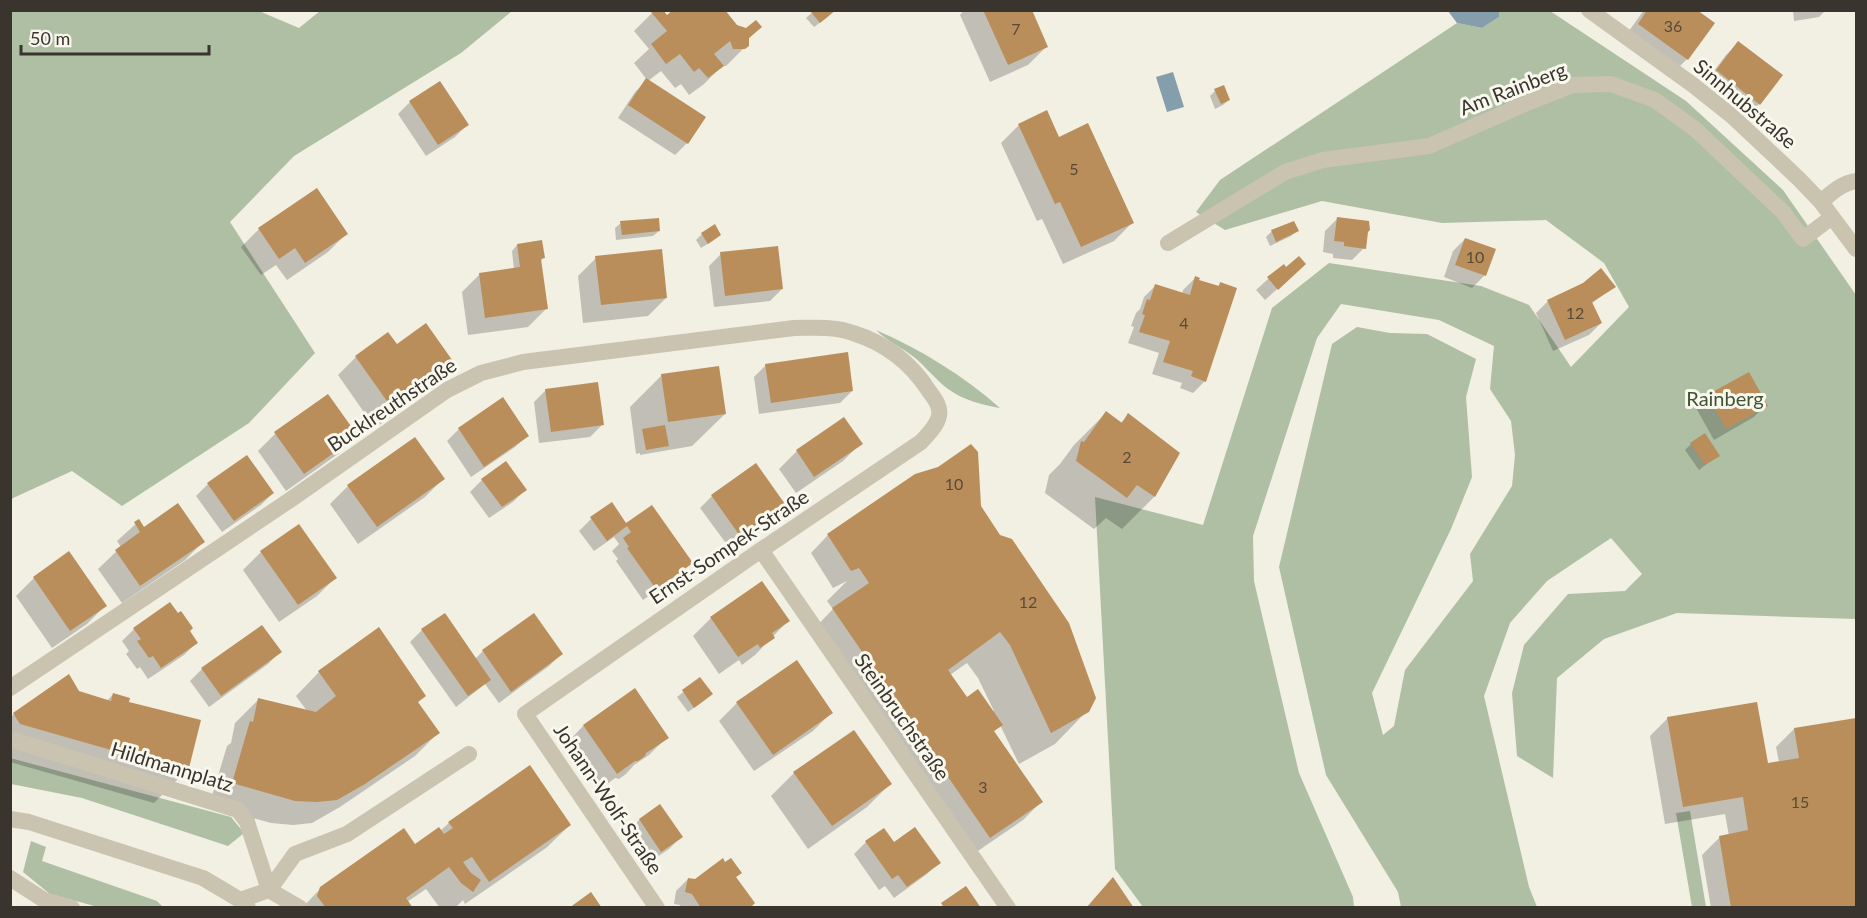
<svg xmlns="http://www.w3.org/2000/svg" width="1867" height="918" font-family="Lato,sans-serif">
<rect width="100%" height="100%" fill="#f2efe3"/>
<!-- green -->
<g fill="#aebfa4">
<polygon points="10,11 259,11 299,28 320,11 512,11 461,53 294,156 230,222 315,353 249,423 122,506 72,471 11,499"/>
<polygon points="1499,11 1550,11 1686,101 1783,190 1856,295 1856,619 1677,613 1604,639 1557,678 1553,778 1517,756 1512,693 1524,645 1568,594 1625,591 1642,574 1611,538 1547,581 1510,623 1484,696 1529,887 1537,907 1401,907 1398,892 1326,775 1279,567 1332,344 1357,327 1390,333 1427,334 1476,359 1466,397 1472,477 1451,529 1372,693 1383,735 1394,726 1405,670 1473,581 1470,554 1512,486 1515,455 1511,421 1490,389 1494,346 1439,320 1341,304 1317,338 1253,536 1254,581 1299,773 1353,897 1354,907 1143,907 1115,869 1095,497 1203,525 1272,308 1329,263 1481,286 1529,305 1571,367 1629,307 1604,263 1546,220 1442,223 1322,201 1225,230 1196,212 1220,180 1457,23 1482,28 1499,17"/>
<path d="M876 330C920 349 964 376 1000 408 982 405 963 400 948 389 935 379 926 367 914 357 901 347 887 341 876 330Z"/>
<polygon points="10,758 231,817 244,833 228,846 82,798 11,784"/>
<polygon points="1690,811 1706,907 1692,907 1676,813"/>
<polygon points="31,841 46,847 42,861 157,901 163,907 98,907 50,894 23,872"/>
</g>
<!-- water -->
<g fill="#859eac">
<polygon points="1448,11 1499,11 1499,17 1482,28 1457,23"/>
<polygon points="1173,72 1184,107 1167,112 1156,77"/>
</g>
<!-- shadow -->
<g fill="#0003" fill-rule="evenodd">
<polygon points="655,10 667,17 671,14 670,10 723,10 736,27 746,29 760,27 748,39 747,45 726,66 722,66 704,84 689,95 681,84 675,88 661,71 648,81 687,143 675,155 618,118 635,92 647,80 634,63 649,49 634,31"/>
<polygon points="815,10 829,16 814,27 806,18"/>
<polygon points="964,10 1030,10 1046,47 1028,65 990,82 960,15"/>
<polygon points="1644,10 1695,10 1687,59 1669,77 1621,42"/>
<polygon points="1793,10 1826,10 1819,17 1794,21"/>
<polygon points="1738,43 1759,104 1747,116 1705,83 1726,55"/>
<polygon points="1215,91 1229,100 1223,105 1215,109 1210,96"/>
<polygon points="410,102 467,125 455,137 426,156 398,114"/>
<polygon points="1019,125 1132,223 1114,241 1063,264 1042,219 1037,221 1001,143"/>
<polygon points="1337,219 1364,248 1352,260 1333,258 1333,254 1323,252 1325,231"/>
<polygon points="621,223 659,231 653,236 616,240 615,228"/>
<polygon points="259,229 346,234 328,252 287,280 276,265 261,275 241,247"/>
<polygon points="1272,231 1297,231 1291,236 1270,246 1266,237"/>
<polygon points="702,234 714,240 701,248 696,240"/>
<polygon points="1465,239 1494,250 1484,276 1472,288 1444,277 1453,251"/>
<polygon points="517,245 543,258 540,262 546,309 528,327 468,335 462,292 480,274 514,270 512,251"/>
<polygon points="721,254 782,289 770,301 714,307 709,266"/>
<polygon points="596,258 666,298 648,316 583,323 578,276"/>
<polygon points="1292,276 1265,300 1256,290 1268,279"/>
<polygon points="1195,278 1197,281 1217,287 1220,284 1205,381 1193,393 1180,388 1182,383 1152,374 1159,353 1128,343 1134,327 1131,326 1136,313 1140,309 1144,297 1156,285 1182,294 1183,290"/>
<polygon points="1614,287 1591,304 1601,323 1589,335 1553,351 1536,313 1548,301"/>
<polygon points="388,334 396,346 455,367 437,385 375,428 338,375 356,357"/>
<polygon points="766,365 852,391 840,403 759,414 754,377"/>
<polygon points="662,375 725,414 692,446 640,455 640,453 636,454 630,407"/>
<polygon points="546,390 602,425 590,437 539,443 534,402"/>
<polygon points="1708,396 1766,405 1754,417 1714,440 1696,408"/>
<polygon points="502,399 527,436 515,447 471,477 447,441 459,429"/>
<polygon points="1106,413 1120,423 1129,415 1178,453 1154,497 1122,529 1106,518 1094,529 1045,493 1049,475 1060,464 1074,445"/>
<polygon points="275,434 356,436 338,454 286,491 258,451"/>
<polygon points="861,443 843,461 796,493 779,469 797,451"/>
<polygon points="1691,444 1718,455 1699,470 1685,450"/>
<polygon points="756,465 783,503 771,515 728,546 700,508 712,496"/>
<polygon points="443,479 425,497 358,544 330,504 348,486"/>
<polygon points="482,480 525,490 513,502 489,518 470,492"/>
<polygon points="208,484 273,493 261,505 222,532 196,496"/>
<path d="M980 507 1087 711 1055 744 1019 764 1000 725 993 732 1041 802 1023 820 972 855 810 633 833 609 827 601 847 581 833 588 811 553 828 535ZM967 663 978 678 994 711 992 712 967 699 950 675Z"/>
<polygon points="591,519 626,525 691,563 679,574 643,600 616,561 618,559 612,551 619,544 614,537 594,551 579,531"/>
<polygon points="139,521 144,529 203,542 185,560 122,603 98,569 121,547 117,541"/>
<polygon points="261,552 335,578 317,596 279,622 243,570"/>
<polygon points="34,578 105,606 87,624 52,648 16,596"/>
<polygon points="533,615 561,654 549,666 499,703 485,684 456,707 410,642 422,630 475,659 483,651"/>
<polygon points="711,618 788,621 755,655 742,665 739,660 719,674 693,636"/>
<polygon points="134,629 188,631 196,643 184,655 148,679 140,667 137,669 126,654 129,651 122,641"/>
<polygon points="280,652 268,664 209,707 190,681 202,669"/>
<polygon points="319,672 424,696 417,703 438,733 415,756 340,807 312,823 293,825 271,823 209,806 227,746 231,743 235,723 258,700 307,711 296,696"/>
<polygon points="69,676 78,692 107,701 113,694 127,703 186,771 154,803 10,762 10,717"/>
<polygon points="700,679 705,700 688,712 677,697"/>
<polygon points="635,690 667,737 649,755 634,765 626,774 619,779 615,778 598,791 566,744 583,726"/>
<polygon points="737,703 831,713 813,731 754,771 719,721"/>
<polygon points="1668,718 1766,765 1779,762 1776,747 1794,729 1856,719 1856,908 1711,908 1702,855 1720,837 1729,836 1725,814 1665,824 1650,736"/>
<polygon points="794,773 890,784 867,807 808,849 771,796"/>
<polygon points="659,806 681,837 669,849 648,863 628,832 639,820"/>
<polygon points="449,823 570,825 546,848 465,904 463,900 455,908 440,908 426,889 407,902 411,908 302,908 321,888 415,846 440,831"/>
<polygon points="866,842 894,844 939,862 927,874 894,898 885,886 879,890 854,854"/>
<polygon points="740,873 735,878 749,908 681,908 680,905 674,904 676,891 688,879 695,880"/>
</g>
<!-- building -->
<g fill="#b98e5a">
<polygon points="652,10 663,10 667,15 673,10 725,10 737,25 746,28 756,20 762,27 749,38 749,46 745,49 733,49 730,41 714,54 724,66 708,78 699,68 694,72 680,54 666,64 651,44 667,31 651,12"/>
<polygon points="813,10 836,10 820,23 811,12"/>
<polygon points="983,10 1032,10 1048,47 1008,65"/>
<polygon points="1647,10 1697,10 1715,23 1688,60 1638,24"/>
<polygon points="1738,41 1783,75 1760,105 1716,70"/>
<polygon points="646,78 706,117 688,144 628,105"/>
<polygon points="440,81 469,125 438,145 409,101"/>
<polygon points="1224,85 1230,100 1221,104 1214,89"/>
<polygon points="1047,110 1059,137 1088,123 1134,223 1081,247 1060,202 1055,204 1018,124"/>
<polygon points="317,188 348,234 305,263 295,248 279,259 258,228"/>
<polygon points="1337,217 1369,221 1370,230 1368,232 1366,249 1344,246 1344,242 1334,241"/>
<polygon points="659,218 660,231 622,235 620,221"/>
<polygon points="1294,221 1299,231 1276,242 1271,230"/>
<polygon points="715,224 721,235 708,244 701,233"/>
<polygon points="1465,238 1496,249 1486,276 1455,265"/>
<polygon points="542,240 545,258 541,259 548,309 485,318 479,273 520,267 517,244"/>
<polygon points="778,246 783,289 725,296 720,252"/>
<polygon points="662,249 667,298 601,305 595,256"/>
<polygon points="1299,256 1306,264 1278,290 1267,277 1284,264 1286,267"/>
<polygon points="1601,268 1616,287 1592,302 1602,323 1565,340 1547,300 1583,283"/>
<polygon points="1195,276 1200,278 1199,280 1219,286 1220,282 1237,288 1206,382 1191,376 1193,371 1163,362 1170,341 1139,332 1145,315 1142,314 1147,299 1150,300 1155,284 1190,295"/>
<polygon points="426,323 457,367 394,411 355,356 388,332 397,344"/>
<polygon points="848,352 853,391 771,403 765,364"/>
<polygon points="719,366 726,414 668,422 661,374"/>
<polygon points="1749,372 1768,406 1726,429 1707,395"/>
<polygon points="598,382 604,425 551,432 545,389"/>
<polygon points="328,394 358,436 304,474 274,432"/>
<polygon points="503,397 529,436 484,467 458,428"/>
<polygon points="1106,411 1122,423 1128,413 1180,453 1155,497 1137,485 1127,498 1076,461 1081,441 1084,442"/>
<polygon points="844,417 863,444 814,477 796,450"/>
<polygon points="665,425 669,446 646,450 642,429"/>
<polygon points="1705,433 1720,456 1705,465 1690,443"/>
<polygon points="415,437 445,479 377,527 347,485"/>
<polygon points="971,444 978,452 981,506 1000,535 1012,539 1069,623 1096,698 1089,712 1051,733 1010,645 1000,632 948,670 967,697 978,689 1003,725 994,731 1043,802 990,838 832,608 869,583 859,568 851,571 827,534 915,474 938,467"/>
<polygon points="247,455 274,493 234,521 207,483"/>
<polygon points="506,461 527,490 502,507 481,479"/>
<polygon points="756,463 785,504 740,536 711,495"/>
<polygon points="612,502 626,523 652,505 693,563 656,589 627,548 629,547 623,538 631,532 627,526 607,541 590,517"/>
<polygon points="178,503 205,542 140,586 115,550 140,532 134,522 139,519 144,527"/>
<polygon points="299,524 337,578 298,605 260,551"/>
<polygon points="69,551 107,606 70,631 33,577"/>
<polygon points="762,581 790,621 772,633 775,638 760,648 758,644 738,657 710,617"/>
<polygon points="170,602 178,613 181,611 193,628 190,631 198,643 161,668 153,656 149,658 137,641 141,639 133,628"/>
<polygon points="445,613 491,680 468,696 421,629"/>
<polygon points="534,613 563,654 511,692 482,650"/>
<polygon points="262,625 282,652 221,696 201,668"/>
<polygon points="379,627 426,696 418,702 440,733 365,784 337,800 317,802 295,801 232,783 250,721 253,722 258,698 316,712 336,696 318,671"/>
<polygon points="797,660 833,713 773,755 736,702"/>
<polygon points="69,674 79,691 111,701 113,693 130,698 129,702 201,720 188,772 20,724 13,713"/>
<polygon points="700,677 713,694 694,708 682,690"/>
<polygon points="635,688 669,738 646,753 645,756 638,761 635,761 617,774 583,725"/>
<polygon points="1757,702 1768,763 1799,758 1794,728 1856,718 1856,908 1731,908 1719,836 1748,830 1743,797 1683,807 1667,717"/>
<polygon points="854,730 892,784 832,826 793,772"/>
<polygon points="530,765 571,825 489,882 472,857 463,862 471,873 481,880 473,892 461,883 449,867 406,898 413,908 326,908 317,896 320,887 404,828 415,844 439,827 444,834 453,828 448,822"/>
<polygon points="660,804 683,837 661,852 639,819"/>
<polygon points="915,827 941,863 907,887 898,875 892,879 865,841 884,828 894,842"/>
<polygon points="723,858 725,862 731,858 742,873 736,877 755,903 750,908 701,908 692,894 685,892 688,878 695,879"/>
<polygon points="1113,877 1134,908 1086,908"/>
<polygon points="966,886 981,908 944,908 941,903"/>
<polygon points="591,892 602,908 569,908"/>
</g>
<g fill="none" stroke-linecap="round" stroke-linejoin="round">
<!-- minor -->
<g stroke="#c9c3b0" stroke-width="16">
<path d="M1821 202C1831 193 1842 183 1856 181"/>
<polyline points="1168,243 1285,172 1323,160 1429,146 1527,103 1573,85 1611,84 1655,100 1695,129 1783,212 1803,239 1832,217"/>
<polyline points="761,550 1008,908"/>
<path d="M10 688 290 500 447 390 481 373 523 362 794 328C814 328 834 326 853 333 885 343 911 363 929 391 934 398 941 406 939 416 937 426 928 434 921 442L761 550 525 714 657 908"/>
<polyline points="10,739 238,810 247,822 269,890"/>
<polyline points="269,890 295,854 347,834 469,754"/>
</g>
<!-- tertiary -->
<g stroke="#c9c3b0" stroke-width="16">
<polyline points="1589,10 1693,85 1732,116 1799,179 1821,202 1856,249"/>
<polyline points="10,819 29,822 203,878 240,900 248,908"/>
<polyline points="10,878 44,900 72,908"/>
<polyline points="240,900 269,890 300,908"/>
</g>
</g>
<g text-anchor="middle" stroke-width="6" stroke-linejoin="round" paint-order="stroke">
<!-- number labels -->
<g font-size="16" fill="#594a38">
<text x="1673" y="32">36</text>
<text x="1016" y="35">7</text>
<text x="1074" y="175">5</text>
<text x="1475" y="263">10</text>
<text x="1575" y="319">12</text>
<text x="1184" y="329">4</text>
<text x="1127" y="463">2</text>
<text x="954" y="490">10</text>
<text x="1028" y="608">12</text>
<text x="983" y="793">3</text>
<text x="1800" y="808">15</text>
</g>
<!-- street labels -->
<g font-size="20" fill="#39342d" stroke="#f9f8ef">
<text transform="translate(1513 89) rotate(-21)" y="7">Am Rainberg</text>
<text transform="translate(1745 104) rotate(40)" y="7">Sinnhubstraße</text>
<text transform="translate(392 405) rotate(-34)" y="7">Bucklreuthstraße</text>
<text transform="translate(729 547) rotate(-34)" y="7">Ernst-Sompek-Straße</text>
<text transform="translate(902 717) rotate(55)" y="7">Steinbruchstraße</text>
<text transform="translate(172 767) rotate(17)" y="7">Hildmannplatz</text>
<text transform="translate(608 799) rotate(56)" y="7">Johann-Wolf-Straße</text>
</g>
<!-- park labels -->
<g font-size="20" fill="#3e5433" stroke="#f9f8ef">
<text x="1725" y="406">Rainberg</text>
</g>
</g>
<!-- border -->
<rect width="1867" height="918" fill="none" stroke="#39342d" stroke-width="24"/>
<!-- scale -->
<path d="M21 45v9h188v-9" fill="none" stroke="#39342d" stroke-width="3"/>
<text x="30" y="45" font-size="18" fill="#39342d" stroke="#f9f8ef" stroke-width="4.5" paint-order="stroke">50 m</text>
</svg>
